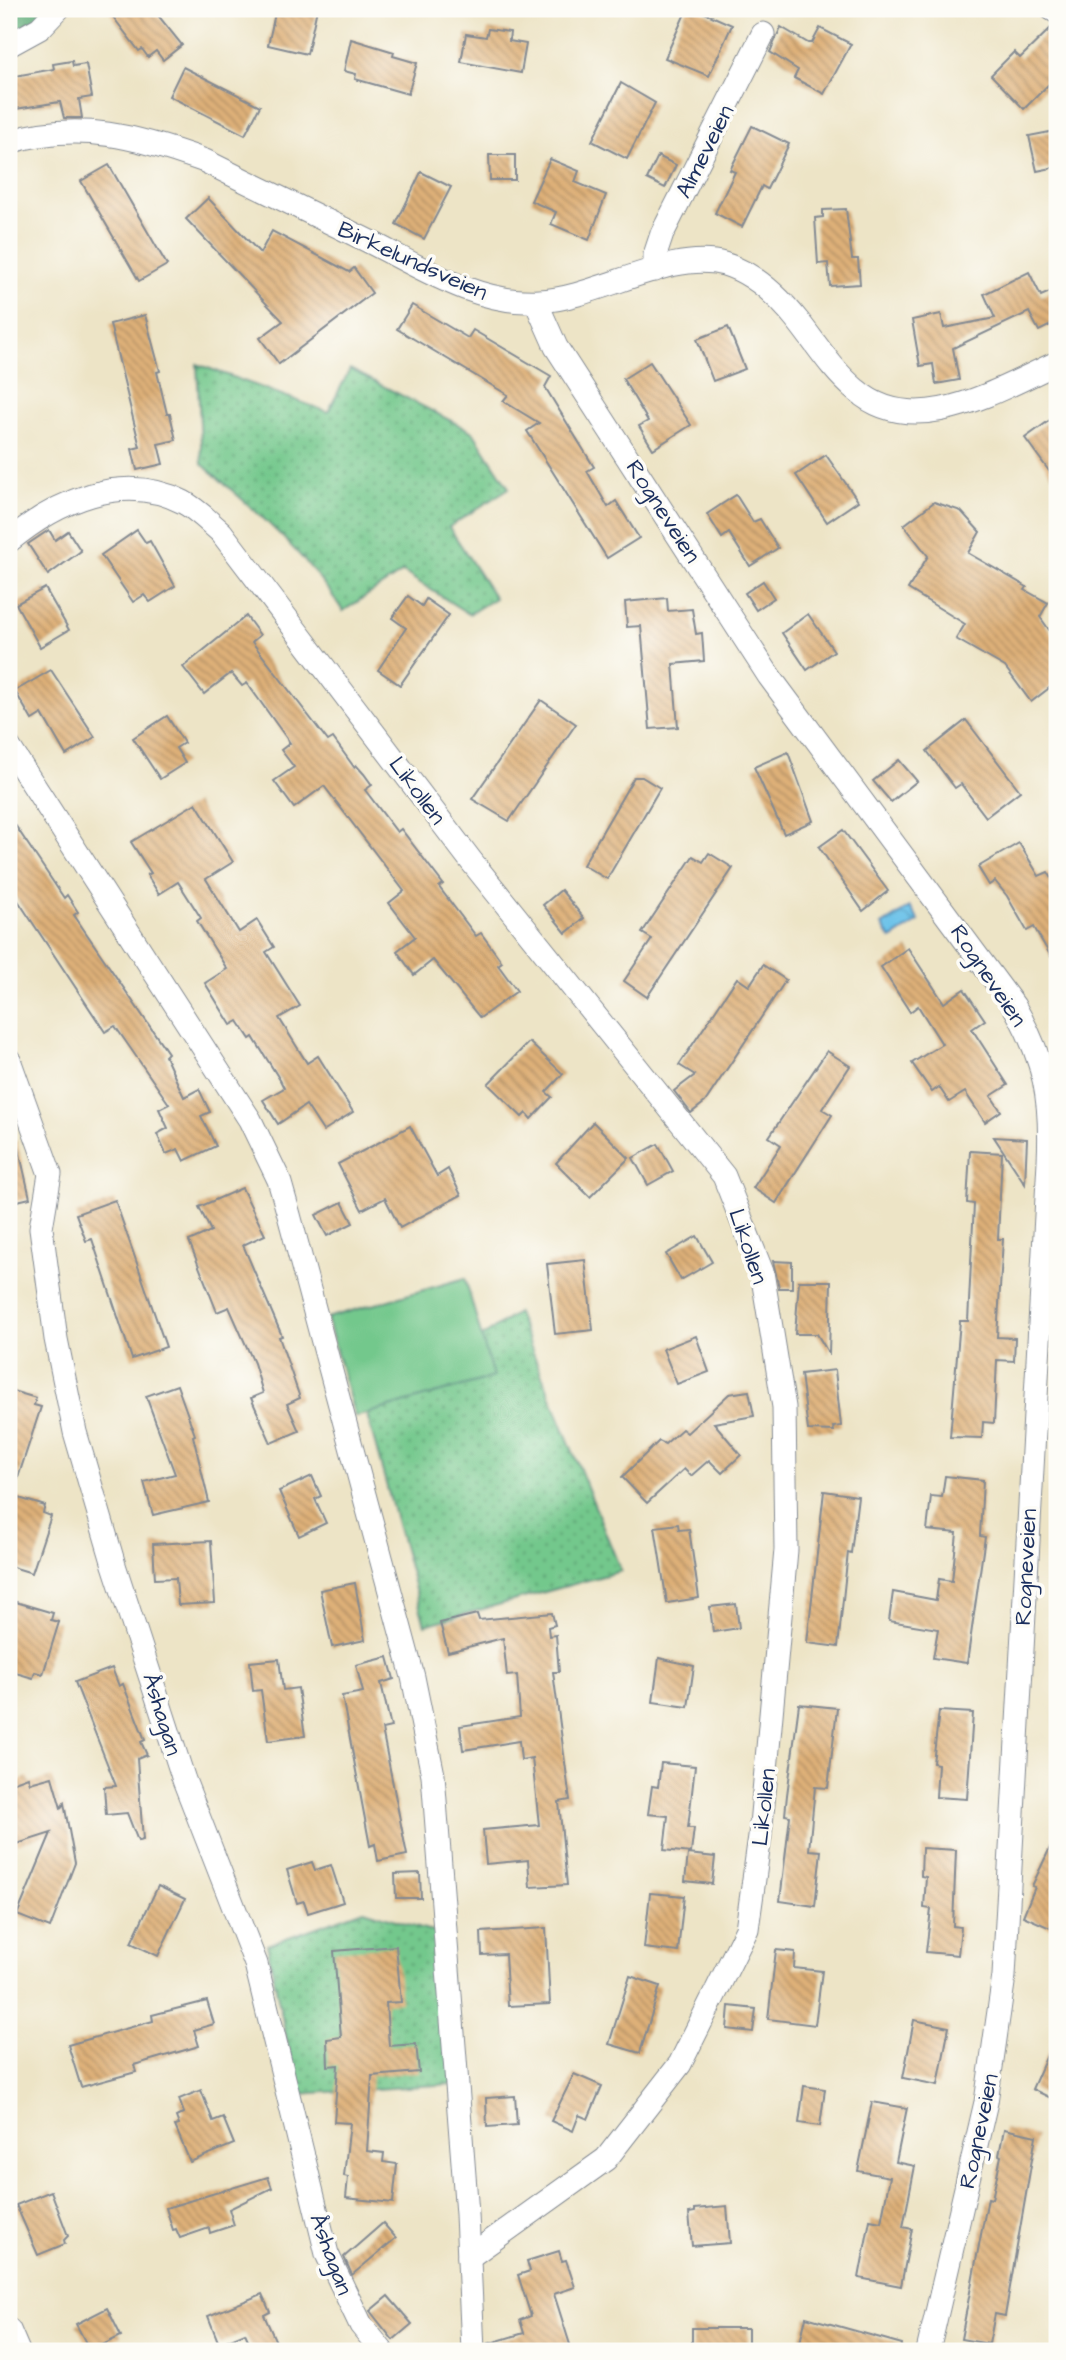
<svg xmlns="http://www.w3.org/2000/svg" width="1066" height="2360" font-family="'Architects Daughter',sans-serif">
<defs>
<pattern id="grass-dots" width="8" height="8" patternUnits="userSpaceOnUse" patternTransform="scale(1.75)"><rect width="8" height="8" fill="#73c88c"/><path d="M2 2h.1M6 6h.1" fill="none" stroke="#5ea376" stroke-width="1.8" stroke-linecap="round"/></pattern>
<pattern id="forest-firs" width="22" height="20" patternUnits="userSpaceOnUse" patternTransform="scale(1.75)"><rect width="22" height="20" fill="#5eac78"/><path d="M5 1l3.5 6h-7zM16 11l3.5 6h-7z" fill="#4d8c66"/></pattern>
<pattern id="water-waves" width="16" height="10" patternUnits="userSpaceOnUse" patternTransform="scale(1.75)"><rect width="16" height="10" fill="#6cc2e9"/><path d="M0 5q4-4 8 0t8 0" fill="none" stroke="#589ec0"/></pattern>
<pattern id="building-back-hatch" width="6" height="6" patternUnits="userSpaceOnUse" patternTransform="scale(1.75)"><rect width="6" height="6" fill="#deb078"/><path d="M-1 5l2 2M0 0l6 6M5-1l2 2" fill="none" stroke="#b39066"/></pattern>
</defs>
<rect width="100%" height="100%" fill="#fdfcf7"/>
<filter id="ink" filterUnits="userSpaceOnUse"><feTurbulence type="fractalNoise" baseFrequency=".0143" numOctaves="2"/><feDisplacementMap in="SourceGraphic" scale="14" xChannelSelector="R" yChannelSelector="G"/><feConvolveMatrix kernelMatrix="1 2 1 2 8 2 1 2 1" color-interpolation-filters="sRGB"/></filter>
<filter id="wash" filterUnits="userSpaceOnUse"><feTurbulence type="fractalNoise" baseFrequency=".00686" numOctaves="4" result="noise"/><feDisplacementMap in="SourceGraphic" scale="28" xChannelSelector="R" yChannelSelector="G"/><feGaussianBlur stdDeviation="1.57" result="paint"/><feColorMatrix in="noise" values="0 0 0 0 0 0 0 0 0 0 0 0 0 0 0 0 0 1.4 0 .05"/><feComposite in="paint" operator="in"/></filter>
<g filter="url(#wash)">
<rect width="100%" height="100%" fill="#ede4c6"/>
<!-- grass -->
<g fill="url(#grass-dots)" stroke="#477c75" stroke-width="2">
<path d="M197 364 328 412 350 369 473 432 509 488 449 527 495 598 469 614 403 572 343 611C305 552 254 509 202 464Z"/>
<polygon points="517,1313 621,1571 425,1625 367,1415"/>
<polygon points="364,1910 447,1936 452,2084 298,2094 267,1945"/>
</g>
<!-- forest -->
<polygon fill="url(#forest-firs)" stroke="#3c6e6b" stroke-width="2" points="9,9 61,9 9,36"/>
<!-- garden -->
<polygon fill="#73c88c" stroke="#477c75" stroke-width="2" points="465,1278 493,1377 355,1417 327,1318"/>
<!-- water -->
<polygon fill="url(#water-waves)" stroke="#4478a4" stroke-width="2" points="910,907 919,921 891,939 882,925"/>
<g id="blocks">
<!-- building -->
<g fill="url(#building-back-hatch)">
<polygon points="107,9 153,9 182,45 163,60 156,51 148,57 142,49 139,51"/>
<polygon points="276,9 317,9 307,54 268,45"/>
<polygon points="687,9 696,9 732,25 709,76 665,58"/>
<polygon points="1054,25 1057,26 1057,76 1024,109 991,75 1014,52 1020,58"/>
<polygon points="781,27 808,43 812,43 820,28 851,44 824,94 794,78 798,70 770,52"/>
<polygon points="488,29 510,32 509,41 526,44 521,73 461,62 466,34 486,37"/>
<polygon points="351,39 394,52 393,56 417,63 408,94 355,79 356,74 344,71"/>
<polygon points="72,61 73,66 86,64 92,97 79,99 82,118 64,118 60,102 9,110 9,77 54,69 53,64"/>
<polygon points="183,67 260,106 245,135 169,96"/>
<polygon points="621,83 655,103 627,159 592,141"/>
<polygon points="752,126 789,144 767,189 762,186 742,227 715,213 735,172 730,170"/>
<polygon points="1055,131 1057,167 1037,171 1029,136"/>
<polygon points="489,155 515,155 515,180 490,180"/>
<polygon points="658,156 676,165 665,188 647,179"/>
<polygon points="550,159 579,171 575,182 606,195 589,240 551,224 556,212 531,201"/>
<polygon points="109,165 167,265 139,281 81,181"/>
<polygon points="421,172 451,187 424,239 396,224"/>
<polygon points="208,198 260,253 272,231 349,272 354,268 372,293 279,364 260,338 283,321 186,219"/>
<polygon points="846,209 852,259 858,259 860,284 830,286 828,263 818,264 815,218 823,217 823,210"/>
<polygon points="1029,272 1041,296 1052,291 1057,302 1057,322 1039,331 1029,312 953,348 959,380 936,384 933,364 920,366 912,320 941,314 944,328 995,318 984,294"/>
<polygon points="412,305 468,338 473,330 551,376 545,387 594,467 587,471 608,507 616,501 639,538 607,558 527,431 539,423 503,401 508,395 397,329"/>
<polygon points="145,315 160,371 157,372 167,414 170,414 176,440 158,444 163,464 137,470 132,449 140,447 110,324"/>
<polygon points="728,327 745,369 713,381 697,339"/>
<polygon points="650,362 691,425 653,449 639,426 648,421 623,379"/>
<polygon points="1057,415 1057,482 1025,438"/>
<polygon points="826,455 858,501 827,522 796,475"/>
<polygon points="736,495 753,522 760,519 778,548 750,566 729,533 722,538 707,514"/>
<polygon points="934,502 961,511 980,532 968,553 1027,587 1025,590 1048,603 1040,617 1057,641 1057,682 1031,702 1005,667 956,639 965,624 908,589 928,556 904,525"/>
<polygon points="49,530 55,540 68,531 81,551 48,575 28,544"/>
<polygon points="137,530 146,543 150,541 175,586 150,602 144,595 133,602 101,555"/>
<polygon points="763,581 774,598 756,610 745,593"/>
<polygon points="45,588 69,630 40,647 16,604"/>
<polygon points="408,596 422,606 426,599 449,615 400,685 378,670 406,628 392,618"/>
<polygon points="667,598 668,611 692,609 696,634 702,633 704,661 673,664 678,727 650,729 641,626 627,627 625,602"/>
<polygon points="808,614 834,651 807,670 782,633"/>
<polygon points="246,616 260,635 252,642 328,741 333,738 354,767 356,765 364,774 372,785 365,790 397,832 401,829 443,884 439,887 476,936 481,933 502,962 498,965 517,991 480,1018 433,960 414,975 397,951 415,937 389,903 404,891 324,786 294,808 274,781 294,767 281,750 290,743 247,683 242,686 231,673 204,694 183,667"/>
<polygon points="51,670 95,737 66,755 42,714 32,720 15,691"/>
<polygon points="541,700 576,724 509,821 472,799"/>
<polygon points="167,716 184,743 176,748 185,763 160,779 133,738"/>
<polygon points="966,720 1020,791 986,817 961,784 955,788 927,751"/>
<polygon points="788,752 813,821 784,834 754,767"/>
<polygon points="899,760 917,781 891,802 873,781"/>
<polygon points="634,777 642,777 660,788 607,879 583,865"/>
<polygon points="196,803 233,862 206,879 239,932 257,920 274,947 266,952 300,1006 279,1018 307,1063 318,1056 353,1112 323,1131 306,1105 278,1124 263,1100 284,1088 280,1080 253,1037 250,1039 238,1021 231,1025 205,983 227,969 197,921 201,918 178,882 159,894 147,875 151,873 131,842"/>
<polygon points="9,816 64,898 67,895 78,912 74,915 82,927 168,1053 165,1056 184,1097 199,1089 210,1112 201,1116 216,1146 184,1161 178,1149 166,1154 157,1134 168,1128 159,1109 169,1104 115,1026 105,1032 9,887"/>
<polygon points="843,830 888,891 863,911 819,847"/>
<polygon points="1019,843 1039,876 1048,872 1057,887 1057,967 1034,927 1027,931 1007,896 995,881 989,885 978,867"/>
<polygon points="709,853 733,868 647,997 624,981 652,939 642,933 693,856 703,862"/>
<polygon points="561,890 584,918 566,933 543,905"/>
<polygon points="908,948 944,1003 964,989 985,1020 972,1029 1008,1085 991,1096 1001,1111 985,1122 965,1092 949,1102 939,1087 932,1092 912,1063 942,1044 918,1006 910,1012 881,967"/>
<polygon points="763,965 786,980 705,1102 691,1113 674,1091 695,1075 679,1065 737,978 749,986"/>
<polygon points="529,1042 563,1074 546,1092 552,1097 531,1119 526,1113 522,1117 488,1084"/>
<polygon points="827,1051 850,1066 822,1109 832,1115 776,1203 753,1188 781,1145 769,1137"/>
<polygon points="593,1122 629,1158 590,1197 556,1163"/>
<polygon points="410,1126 437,1176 448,1169 461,1195 400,1228 385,1198 362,1210 338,1164"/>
<polygon points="994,1137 1027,1139 1025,1184"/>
<polygon points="17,1141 30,1198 9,1203 9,1142"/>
<polygon points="658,1144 673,1171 648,1185 633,1158"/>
<polygon points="970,1151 1002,1153 998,1239 1003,1239 997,1337 1015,1338 1014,1361 997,1360 994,1423 983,1422 982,1438 950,1437 960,1321 968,1321 974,1204 967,1203"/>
<polygon points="242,1188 265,1235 243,1245 282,1336 279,1337 300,1398 287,1404 299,1431 271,1443 251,1398 263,1393 254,1363 229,1307 217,1312 189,1241 211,1231 199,1207"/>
<polygon points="115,1200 166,1347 132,1359 92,1239 86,1241 76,1214"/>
<polygon points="342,1202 353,1223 327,1236 316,1215"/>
<polygon points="697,1236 712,1262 681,1280 666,1254"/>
<polygon points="585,1260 593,1330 555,1334 547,1264"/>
<polygon points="773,1261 792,1262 792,1288 779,1288"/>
<polygon points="799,1281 831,1281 829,1354 817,1334 795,1334"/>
<polygon points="696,1336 709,1372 677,1384 663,1349"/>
<polygon points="835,1370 841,1426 833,1427 834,1431 808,1430 801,1374"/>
<polygon points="177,1385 195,1435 193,1436 209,1502 153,1515 144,1482 175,1474 146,1396"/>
<polygon points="9,1390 36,1398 34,1405 41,1407 13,1493 9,1492"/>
<polygon points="749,1391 754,1416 714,1423 741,1455 722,1473 709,1460 691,1476 684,1469 647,1503 622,1477 659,1441 665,1444 682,1429 687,1433 729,1394"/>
<polygon points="312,1476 321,1496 315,1499 326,1523 299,1536 279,1491"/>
<polygon points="945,1476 983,1480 980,1536 985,1537 967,1663 933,1658 938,1629 889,1621 893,1592 936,1600 939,1579 952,1581 957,1533 927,1530 931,1496 942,1497"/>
<polygon points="824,1491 858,1496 851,1553 848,1552 838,1647 807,1643"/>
<polygon points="9,1495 45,1506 43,1513 51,1516 32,1573 9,1566"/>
<polygon points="678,1524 679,1530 689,1529 699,1598 667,1603 655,1527"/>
<polygon points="211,1541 215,1603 178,1605 176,1578 155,1579 153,1544"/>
<polygon points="355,1583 365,1640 332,1647 320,1590"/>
<polygon points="9,1600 53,1613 51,1620 59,1622 43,1674 35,1672 33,1678 9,1671"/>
<polygon points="736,1604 739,1628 713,1632 710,1607"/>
<polygon points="552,1613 555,1625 548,1627 549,1636 556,1635 559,1672 553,1672 570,1800 559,1802 567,1885 530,1887 528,1860 486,1864 483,1830 539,1825 532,1758 521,1760 519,1741 463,1750 460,1726 520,1717 517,1675 507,1676 503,1638 448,1652 440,1623 477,1614 479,1620"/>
<polygon points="388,1657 394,1679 381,1683 391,1727 382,1729 407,1855 378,1861 375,1844 370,1846 342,1696 363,1692 356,1665"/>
<polygon points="659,1658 694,1666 688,1707 653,1702"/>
<polygon points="279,1659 283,1690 298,1688 305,1736 268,1741 261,1690 253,1691 250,1662"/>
<polygon points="112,1668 119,1686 123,1684 145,1740 141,1742 147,1755 137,1759 143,1840 138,1841 127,1813 106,1815 104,1787 116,1786 75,1682"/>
<polygon points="799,1704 837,1708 828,1788 815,1787 809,1850 821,1851 815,1906 780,1901 790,1816 785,1815 787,1795"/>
<polygon points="939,1711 973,1713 967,1799 936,1797 938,1764 933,1763"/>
<polygon points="661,1763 695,1766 688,1828 694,1828 691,1853 664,1850 668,1816 648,1814 652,1786 658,1787"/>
<polygon points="28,1777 30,1783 52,1777 61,1808 64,1803 75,1863 50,1928 17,1915 51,1833 17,1844 9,1818 9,1784"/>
<polygon points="1057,1833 1057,1931 1023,1916 1035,1887 1032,1886"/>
<polygon points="922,1848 956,1850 953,1926 961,1927 958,1955 926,1952 931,1909 924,1908 926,1877 921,1876"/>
<polygon points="688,1854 715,1857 712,1884 685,1881"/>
<polygon points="312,1862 315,1870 331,1865 343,1902 308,1913 304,1901 297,1903 287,1870"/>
<polygon points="420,1873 421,1898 396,1898 395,1874"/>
<polygon points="158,1886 185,1899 158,1956 131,1943"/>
<polygon points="650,1893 684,1896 678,1952 644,1948"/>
<polygon points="546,1928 550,2004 508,2006 505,1954 482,1955 481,1932"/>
<polygon points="396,1946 401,2002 386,2003 389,2046 416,2044 419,2072 372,2076 367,2151 384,2153 383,2162 397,2164 393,2203 346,2198 348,2177 344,2176 350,2123 334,2122 338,2065 328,2066 327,2039 341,2037 334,1951"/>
<polygon points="776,1950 795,1952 794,1968 822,1971 815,2025 768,2019"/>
<polygon points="630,1976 660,1986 640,2053 609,2044"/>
<polygon points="207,2001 214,2024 194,2030 199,2046 134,2065 136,2072 81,2087 68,2045 153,2021 152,2015"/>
<polygon points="729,2006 756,2009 753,2032 727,2029"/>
<polygon points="914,2020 949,2027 938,2085 903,2078"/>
<polygon points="1057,2033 1057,2101 1032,2089"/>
<polygon points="574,2074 602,2086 588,2119 579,2115 573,2131 551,2121"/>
<polygon points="804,2086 825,2089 820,2126 799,2123"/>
<polygon points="201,2090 213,2121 223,2117 234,2144 190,2162 175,2126 179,2125 176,2117 184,2113 179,2099"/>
<polygon points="515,2096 517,2125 487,2127 486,2098"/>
<polygon points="872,2102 907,2108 896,2162 915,2166 903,2227 912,2229 901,2286 859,2278 870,2220 881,2222 890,2177 858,2171"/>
<polygon points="1004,2129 1036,2136 1005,2316 995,2314 989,2344 961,2339 988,2198 992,2199 1001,2156 999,2155"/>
<polygon points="268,2177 272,2188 229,2209 234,2225 210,2233 209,2228 180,2238 176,2229 173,2230 166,2208"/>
<polygon points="51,2191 68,2236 64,2240 65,2244 38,2255 16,2205"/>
<polygon points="727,2206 730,2243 692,2246 689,2213 695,2212 695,2209"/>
<polygon points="383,2223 396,2238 352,2275 344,2257"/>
<polygon points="559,2251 562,2261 566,2260 575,2287 554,2294 572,2351 487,2351 487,2344 524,2333 520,2320 531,2316 518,2275 530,2271 527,2261"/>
<polygon points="262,2294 270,2312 264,2315 280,2351 253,2351 245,2333 219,2344 208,2316"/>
<polygon points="388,2296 412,2324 393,2340 370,2311"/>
<polygon points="107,2308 121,2336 90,2351 76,2324"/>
<polygon points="806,2317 902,2344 901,2351 798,2351"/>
<rect x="692" y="2328" width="56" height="23"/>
</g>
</g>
</g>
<g filter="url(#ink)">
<use href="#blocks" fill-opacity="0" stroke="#848a92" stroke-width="2"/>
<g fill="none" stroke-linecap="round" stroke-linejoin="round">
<!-- street casing -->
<g stroke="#848a92" stroke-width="25">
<g id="street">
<polyline points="1052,9 1057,12"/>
<polyline points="9,45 40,28 58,9"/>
<path d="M9 142C78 120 139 137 205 161 257 187 309 212 362 238 416 264 475 305 539 301 595 299 671 249 724 264 754 273 779 297 798 321 817 345 832 370 856 390 915 442 998 389 1057 363"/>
<polyline points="655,270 655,255 662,234 763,34"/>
<path d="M536 302 556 347 769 676 1014 1006C1045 1060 1052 1099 1049 1161L1004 1976 986 2102 928 2351"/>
<path d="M9 541C56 502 122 471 183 502 197 509 209 522 221 532L472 862 724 1176 762 1272 784 1407 786 1550 760 1836 747 1929 680 2064 606 2159 469 2257"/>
<polyline points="9,747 250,1120 279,1180 289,1215 413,1677 433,1775 467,2214 473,2351"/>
<polyline points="9,1060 50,1174 41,1228 56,1339 75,1432 114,1565 184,1780 256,1964 327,2254 361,2325 382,2351"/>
<polyline points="9,2330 18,2351"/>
</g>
</g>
<!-- street -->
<use href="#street" stroke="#fff" stroke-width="23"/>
</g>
</g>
<g text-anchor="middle" stroke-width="7" stroke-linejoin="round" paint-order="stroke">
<!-- street labels -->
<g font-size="23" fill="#1b2f5e" stroke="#fdfcf7">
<text transform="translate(704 151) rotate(-63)" y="8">Almeveien</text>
<text transform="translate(413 260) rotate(24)" y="8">Birkelundsveien</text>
<text transform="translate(664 511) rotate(57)" y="8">Rogneveien</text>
<text transform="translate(418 790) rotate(53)" y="8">Likollen</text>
<text transform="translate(989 975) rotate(56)" y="8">Rogneveien</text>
<text transform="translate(749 1246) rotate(71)" y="8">Likollen</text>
<text transform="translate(1025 1567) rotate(-87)" y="8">Rogneveien</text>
<text transform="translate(163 1714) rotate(73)" y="8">Åshagan</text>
<text transform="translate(763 1807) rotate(-84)" y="8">Likollen</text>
<text transform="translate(978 2131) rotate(-78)" y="8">Rogneveien</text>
<text transform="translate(332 2254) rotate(70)" y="8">Åshagan</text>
</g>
</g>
<!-- margin -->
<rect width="1066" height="2360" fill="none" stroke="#fdfcf7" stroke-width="35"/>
</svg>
